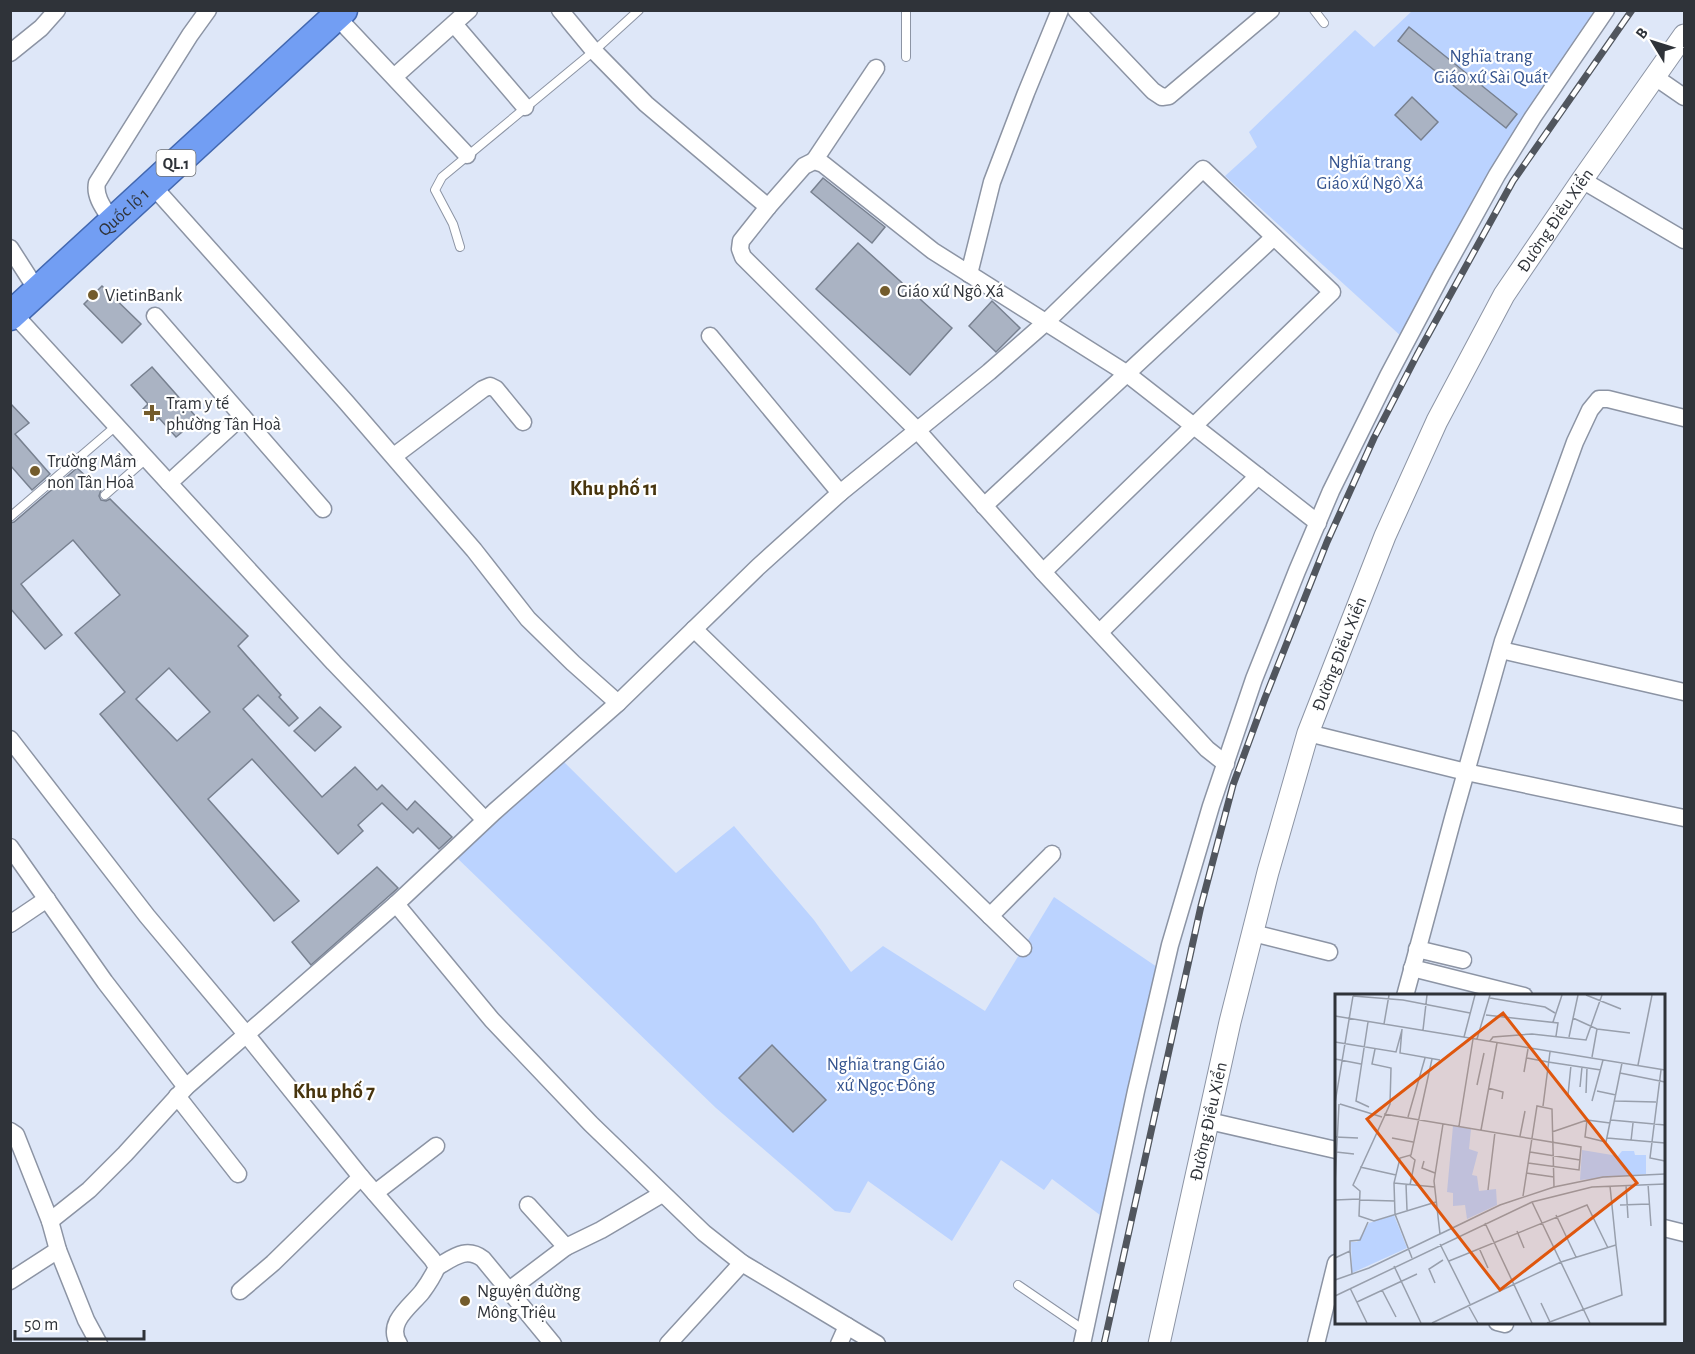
<svg xmlns="http://www.w3.org/2000/svg" width="1695" height="1354" font-family="'Alegreya Sans',sans-serif">
<rect width="100%" height="100%" fill="#dee7f8"/>
<!-- green -->
<g fill="#bbd3ff">
<polygon points="1412,11 1599,11 1402,337 1225,176 1257,147 1249,132 1355,30 1374,47"/>
<polygon points="562,760 676,873 734,826 814,920 851,972 883,946 985,1011 1054,897 1157,967 1100,1215 1052,1179 1044,1190 1001,1160 952,1241 868,1181 850,1213 835,1211 716,1108 455,856"/>
</g>
<!-- building -->
<g fill="#aab3c3" stroke="#788190" stroke-width="1.5" fill-rule="evenodd">
<polygon points="1409,27 1517,114 1506,128 1398,41"/>
<polygon points="1412,97 1438,122 1421,140 1395,115"/>
<polygon points="823,178 885,227 872,243 811,192"/>
<polygon points="858,243 952,328 910,375 816,289"/>
<polygon points="102,286 141,324 122,343 84,304"/>
<polygon points="992,301 1020,328 996,352 969,326"/>
<polygon points="152,367 198,419 176,437 159,418 155,421 143,409 148,404 131,385"/>
<polygon points="10,403 29,423 15,434 50,474 32,490 10,465"/>
<path d="M77 468 101 490 99 496 101 500 106 501 110 499 248 636 238 646 281 695 279 697 298 718 289 726 258 695 243 709 322 797 355 767 377 790 382 785 407 810 415 801 452 837 439 849 418 828 413 833 382 803 358 825 363 831 338 854 252 759 208 799 299 901 274 921 100 714 125 692 75 633 120 595 73 540 21 584 62 635 45 649 10 608V523L14 522ZM169 668 210 712 177 741 136 699Z"/>
<polygon points="320,707 341,727 315,751 294,731"/>
<polygon points="377,867 398,888 311,965 292,942"/>
<polygon points="772,1045 826,1100 793,1132 739,1078"/>
</g>
<g fill="none" stroke-linecap="round" stroke-linejoin="round">
<!-- service casing -->
<g stroke="#8c94a4" stroke-width="10">
<g id="service">
<polyline points="906,10 906,57"/>
<polyline points="1314,10 1324,23"/>
<polyline points="460,247 453,224 435,190 442,177 594,51 639,10"/>
<polyline points="105,495 146,459"/>
<polyline points="10,517 116,426"/>
<polyline points="1018,1285 1084,1330"/>
</g>
</g>
<!-- minor casing -->
<g stroke="#8c94a4" stroke-width="19">
<g id="minor">
<polyline points="560,10 594,51 646,104 768,207"/>
<polyline points="1076,10 1153,91 1162,97 1169,96 1271,10"/>
<polyline points="336,16 467,155"/>
<polyline points="454,24 525,107"/>
<polyline points="10,53 41,28 57,10"/>
<polyline points="394,77 469,10"/>
<polyline points="1655,77 1684,97"/>
<polyline points="814,161 876,68"/>
<polyline points="1582,180 1684,240"/>
<polyline points="152,185 346,402 474,550 528,619 573,663 618,703"/>
<path d="M112 221C105 210 94 197 97 183L190 35 208 10"/>
<polyline points="10,248 37,290"/>
<polyline points="969,274 992,182 1026,93 1060,10"/>
<polyline points="13,313 334,663 485,820"/>
<polyline points="155,316 323,509"/>
<polyline points="710,336 840,493"/>
<polyline points="394,456 483,389 490,386 496,389 523,422"/>
<polyline points="169,483 242,416"/>
<polyline points="984,506 1274,237"/>
<polyline points="694,629 1023,948"/>
<polyline points="1100,632 1258,476"/>
<polyline points="1501,650 1684,692"/>
<polyline points="1308,733 1466,772 1684,818"/>
<path d="M10 739 147 916 246 1034 361 1177 432 1259 437 1267C433 1276 428 1284 422 1292 411 1306 385 1323 399 1344"/>
<polyline points="1226,764 1207,749 1043,572 917,430 743,257 740,249 741,241 768,207 804,166 814,161 823,164 933,251 1126,373 1318,523"/>
<polyline points="10,847 105,982 186,1087"/>
<polyline points="396,904 492,1020 591,1124 704,1233 742,1263 877,1344"/>
<polyline points="990,916 1052,854"/>
<polyline points="10,924 47,899"/>
<polyline points="1253,933 1329,952"/>
<polyline points="1417,949 1463,960"/>
<polyline points="1412,968 1524,996"/>
<polyline points="1405,996 1453,818 1503,641 1575,442 1590,410 1599,399 1608,399 1684,418"/>
<polyline points="177,1096 238,1174"/>
<polyline points="1209,1121 1336,1150"/>
<polyline points="10,1131 16,1135 50,1221 58,1250 86,1320 99,1344"/>
<polyline points="375,1193 436,1146"/>
<polyline points="528,1205 566,1247 601,1230 662,1194"/>
<polyline points="50,1221 89,1190 125,1154 186,1087 396,904 494,812 618,703 758,567 840,493 989,372 1045,323 1203,169 1332,292 1043,572"/>
<polyline points="1664,1228 1684,1233"/>
<path d="M437 1267C453 1258 466 1246 483 1259L553 1344"/>
<polyline points="10,1281 58,1250"/>
<polyline points="240,1291 273,1263 361,1177"/>
<polyline points="508,1291 566,1247"/>
<polyline points="1497,1322 1505,1324"/>
<polyline points="668,1344 742,1263"/>
<polyline points="839,1344 847,1326"/>
<polyline points="1082,1344 1136,1091 1170,945 1211,806 1254,679 1297,571 1331,491 1388,376 1441,276 1497,175 1533,117 1606,10"/>
<polyline points="1316,1344 1336,1263"/>
</g>
</g>
<!-- tertiary casing -->
<g stroke="#8c94a4" stroke-width="23">
<g id="tertiary">
<path id="s1" d="M1159 1344 1230 1022 1268 872 1308 733 1385 536 1437 421 1504 295 1582 180 1684 35"/>
</g>
</g>
<!-- trunk casing -->
<g stroke="#4368b0" stroke-width="31">
<g id="trunk">
<path id="s2" d="M10 316 343 10"/>
</g>
</g>
<!-- service -->
<use href="#service" stroke="#fff" stroke-width="8"/>
<!-- minor -->
<use href="#minor" stroke="#fff" stroke-width="16"/>
<!-- tertiary -->
<use href="#tertiary" stroke="#fff" stroke-width="21"/>
<!-- trunk -->
<use href="#trunk" stroke="#729ef3" stroke-width="28"/>
<!-- rail casing -->
<g stroke="#51565e" stroke-width="7">
<polyline id="rail" points="1104,1344 1201,906 1233,785 1265,698 1327,542 1374,438 1417,355 1513,181 1632,10"/>
</g>
<!-- rail -->
<use href="#rail" stroke="#fff" stroke-width="4.5" stroke-dasharray="14" stroke-linecap="butt"/>
</g>
<!-- markers -->
<g fill="#745c2c" stroke="#fff" stroke-width="2">
<circle cx="885" cy="291" r="6"/>
<circle cx="93" cy="295" r="6"/>
<path d="M149 404h6v6h6v6h-6v6h-6v-6h-6v-6h6z"/>
<circle cx="35" cy="471" r="6"/>
<circle cx="465" cy="1301" r="6"/>
</g>
<g text-anchor="middle" stroke-width="4.5" stroke-linejoin="round" paint-order="stroke">
<!-- shield labels -->
<rect fill="#fff" stroke="#6d7074" stroke-width="1.5" x="156.5" y="150" width="39" height="26" rx="4.5"/>
<g font-size="16" font-weight="bold" fill="#2f3339">
<text x="176" y="169">QL.1</text>
</g>
<!-- park labels -->
<g font-size="18" fill="#34538e" stroke="#fff">
<text x="1491" y="62">Nghĩa trang<tspan x="1491" dy="21">Giáo xứ Sài Quất</tspan></text>
<text x="1370" y="168">Nghĩa trang<tspan x="1370" dy="21">Giáo xứ Ngô Xá</tspan></text>
<text x="886" y="1070">Nghĩa trang Giáo<tspan x="886" dy="21">xứ Ngọc Đồng</tspan></text>
</g>
<!-- street labels -->
<g font-size="18" fill="#2f3339" stroke="#fff">
<text dy="6" stroke="none"><textPath href="#s2" startOffset="154">Quốc lộ 1</textPath></text>
<text dy="6" stroke="none"><textPath href="#s1" startOffset="1200">Đường Điều Xiển</textPath></text>
<text dy="6" stroke="none"><textPath href="#s1" startOffset="714">Đường Điều Xiển</textPath></text>
<text dy="6" stroke="none"><textPath href="#s1" startOffset="228">Đường Điều Xiển</textPath></text>
</g>
<!-- poi labels -->
<g font-size="18" fill="#2f3339" stroke="#fff" text-anchor="start">
<text x="897" y="297">Giáo xứ Ngô Xá</text>
<text x="105" y="301">VietinBank</text>
<text x="166" y="409">Trạm y tế<tspan x="166" dy="21">phường Tân Hoà</tspan></text>
<text x="47" y="467">Trường Mầm<tspan x="47" dy="21">non Tân Hoà</tspan></text>
<text x="477" y="1297">Nguyện đường<tspan x="477" dy="21">Mông Triệu</tspan></text>
</g>
<!-- quarter labels -->
<g font-size="21" font-weight="bold" fill="#47340d" stroke="#fff">
<text x="614" y="495">Khu phố 11</text>
<text x="334" y="1098">Khu phố 7</text>
</g>
</g>
<!-- overview -->
<g transform="translate(1335 994)">
<rect width="330" height="330" fill="#dee7f8"/>
<path d="M118 132 136 135 134 155 143 158 137 181 142 182 144 197 161 195 162 211 132 225 130 211 118 212V199L112 198ZM247 156 283 162 287 157H299L300 161H311V180L245 186ZM59 221 72 254 17 279 16 248H22L34 229Z" fill="#bbd3ff"/>
<path fill="none" stroke="#989fac" stroke-width="1.5" d="M251 1 286 15M18 2 68 6 135 19M155 4 210 13 220 19M151 21 223 29 221 42M0 22 330 76M238 24 262 35 295 39M33 28 21 107 34 113M218 28 227 1M49 30 54 1M67 35 65 59 105 66M88 36 92 1M129 43 140 1M234 43 243 1M142 45 155 1M155 47 158 43 197 40 251 46 267 1M0 48 61 58 67 36M40 55 37 70 56 74 55 110 18 191 25 197 24 222 39 227 101 208M257 63 262 35M192 64 213 68M0 65 26 70M213 68 266 76M303 71 317 1M326 76 315 164 330 167M189 78 193 55M285 79 330 88M142 91 149 59M245 93 247 73M153 94 168 98 167 105M262 97 281 101M251 99 252 74M233 101 236 71M257 107 268 66M280 107 321 108M0 109 18 2M5 110 47 123M208 112 215 58M49 120 246 153 244 176 193 169M73 123 90 64M252 126 250 143 271 148 287 69M276 126 330 131M108 130 99 187 105 240 165 211 219 193 268 183 330 180M124 132 138 45M146 136 162 49M217 138 252 126 275 129M185 142 190 117M0 143 23 144M57 144 78 148M272 144 330 149M296 147 298 129M1 158 19 160M195 158 245 166M89 167 87 174 100 179M25 173 61 181M191 179 219 183M59 189 100 193M0 190 4 110M71 190 72 216M313 190 316 232M75 191 80 166 75 162M291 191 293 224M153 196 160 138M188 202 202 112 217 115 219 193M0 206 24 205M24 206 60 207M197 208 255 329M285 211 314 210M221 221 241 263M150 229 197 329M182 237 189 254M105 250 135 310M144 254 153 274M15 257 17 280M0 264 15 257V247L25 246 33 228M77 264 60 220 59 189 65 164 76 161 97 65M114 267 252 211 273 254M59 272 86 329M0 286 34 274 105 240M100 289 94 275 108 266M15 294 32 329M47 296 61 323M0 302 197 208 257 193 330 190M22 308 82 280M206 309 215 328M133 311 143 329M97 329 226 268 281 251 275 192M212 329 287 301 281 251"/>
<path fill="#df570e" fill-opacity="0.15" stroke="#df570e" stroke-width="3" d="M168 19 302 189 165 296 32 125Z"/>
<rect width="330" height="330" fill="none" stroke="#2f3339" stroke-width="3"/>
</g>
<!-- border -->
<rect width="1695" height="1354" fill="none" stroke="#2f3339" stroke-width="24"/>
<!-- north arrow -->
<g transform="translate(1653 42) rotate(308)" stroke="#ffffff" stroke-width="4.5" paint-order="stroke">
<path d="M0-4.5L10 22L0 15L-10 22Z" fill="#2f3339"/>
<text y="-9" font-size="16" font-weight="bold" text-anchor="middle" fill="#2f3339">B</text>
</g>
<!-- scale -->
<path d="M15 1330v9h129v-9" fill="none" stroke="#2f3339" stroke-width="3"/>
<text x="24" y="1330" font-size="18" fill="#2f3339" stroke="#ffffff" stroke-width="4.5" paint-order="stroke">50 m</text>
</svg>
